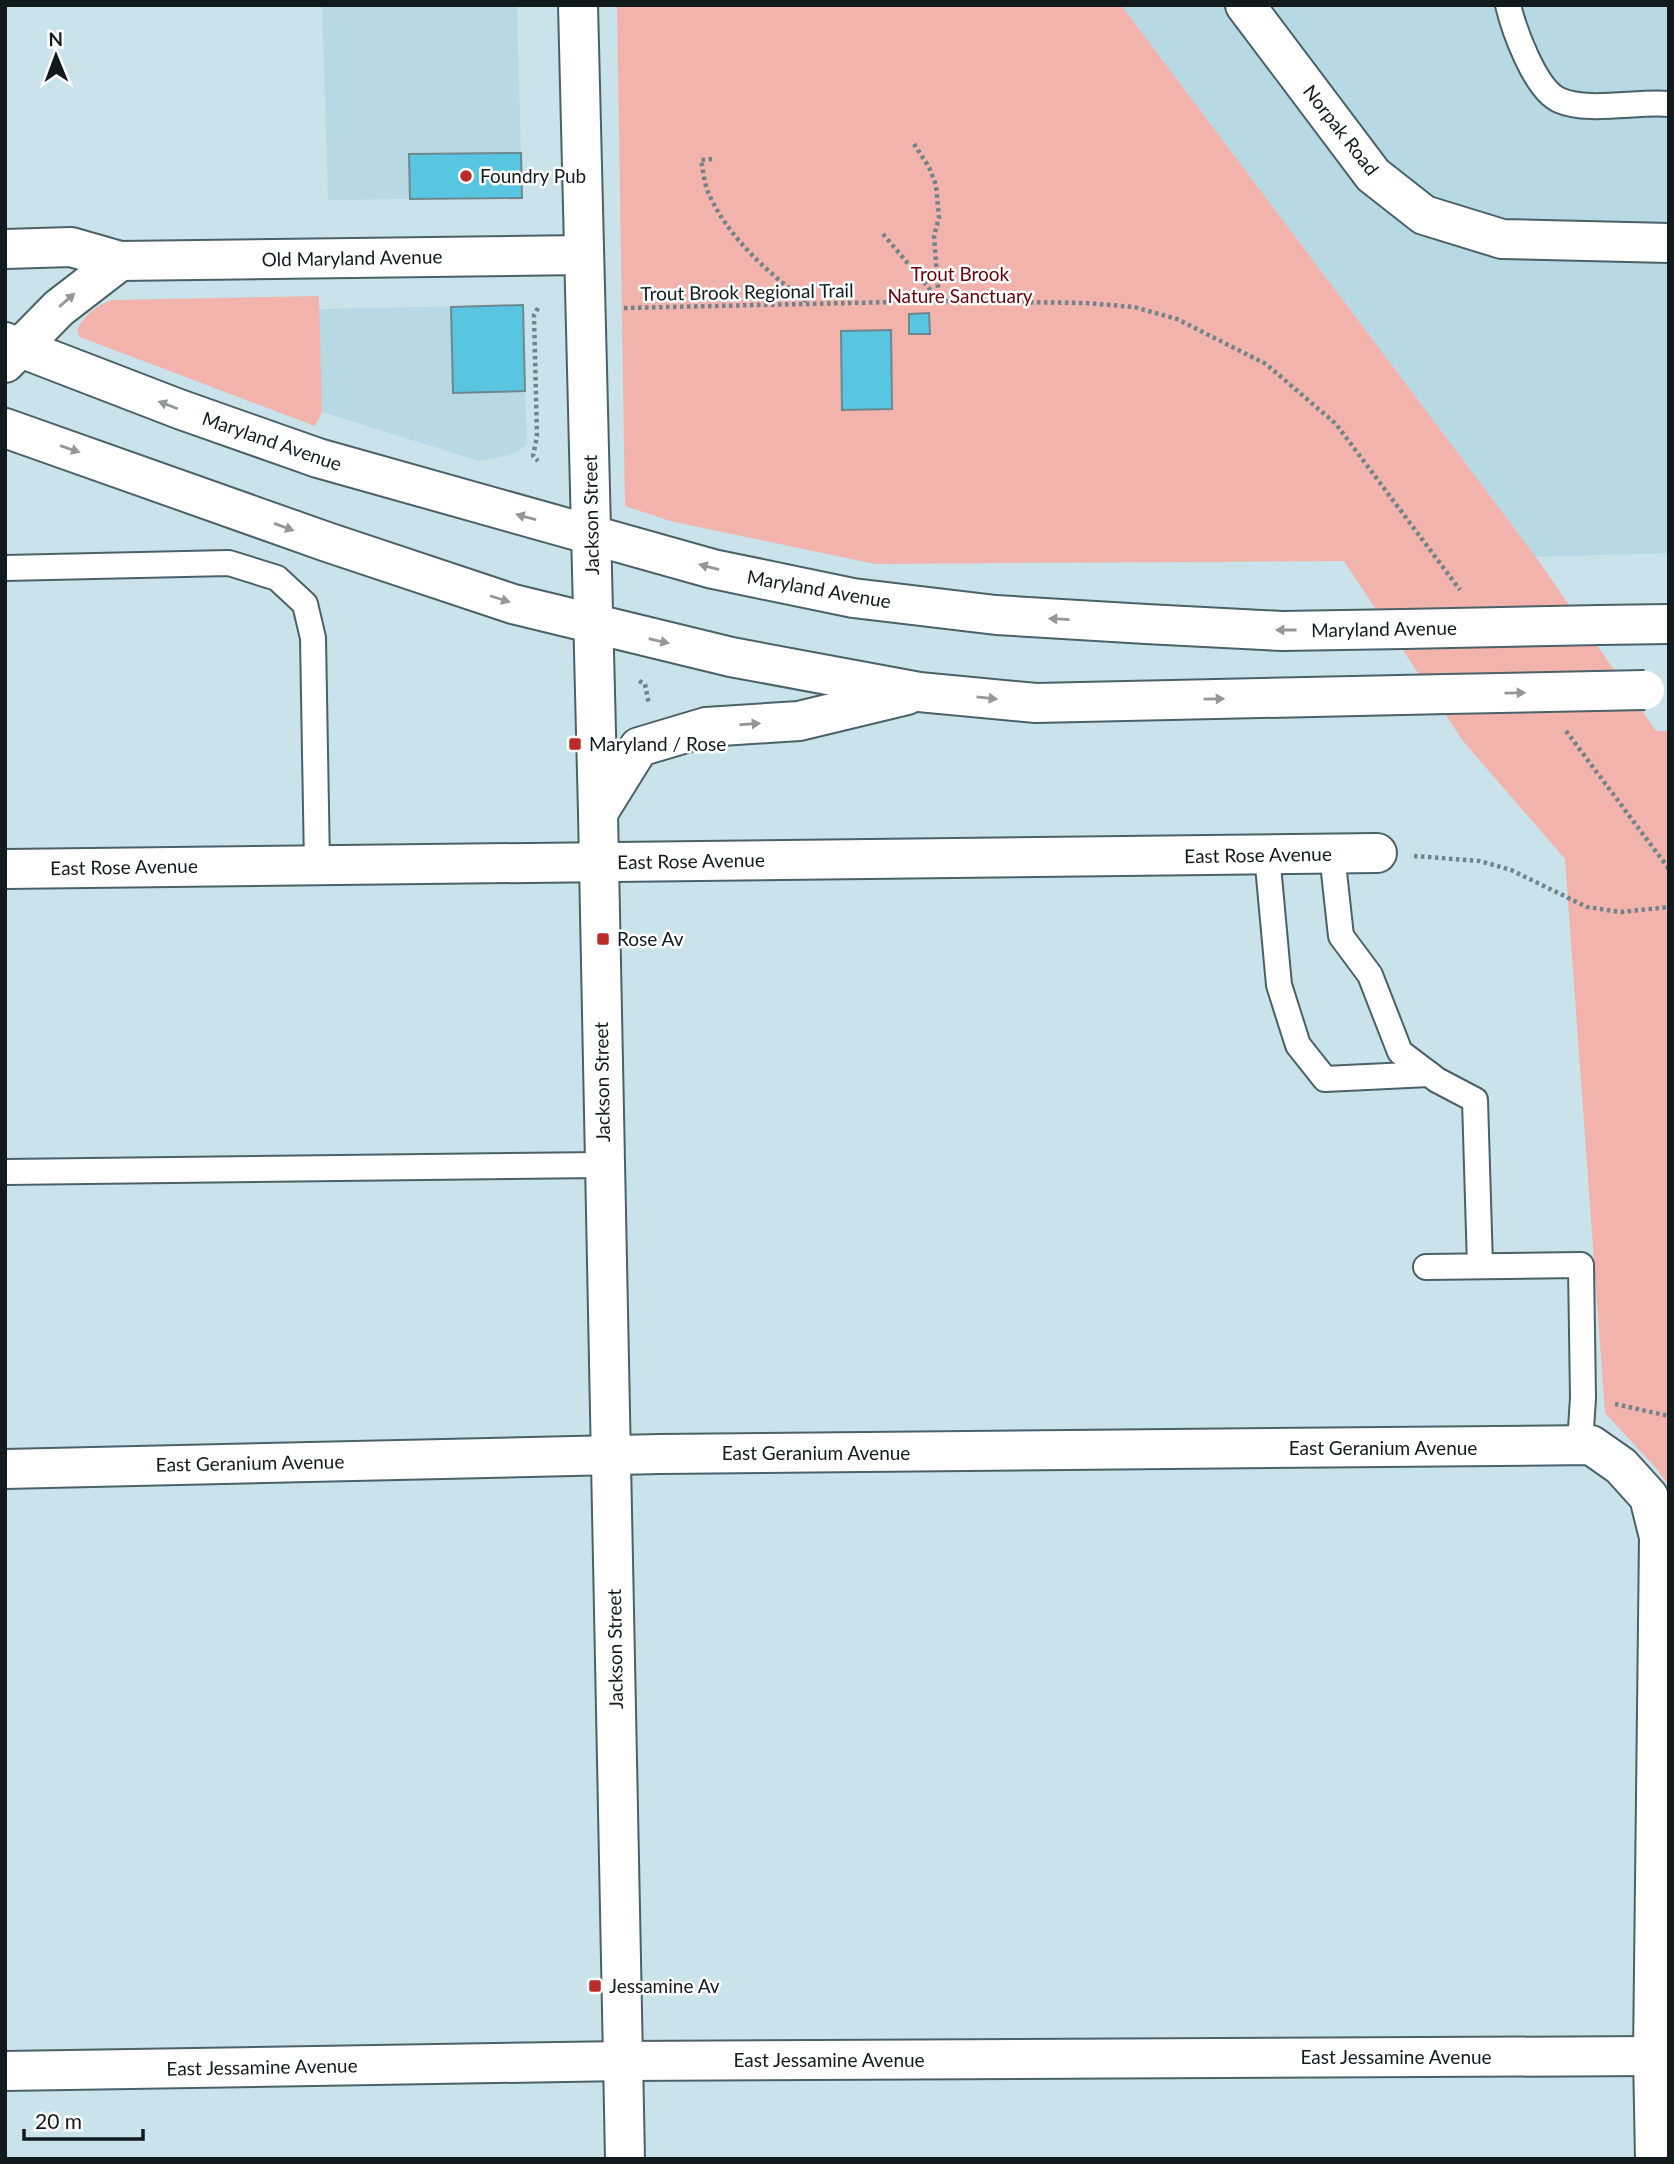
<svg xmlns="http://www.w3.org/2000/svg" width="1674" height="2164" font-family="Lato,sans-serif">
<rect width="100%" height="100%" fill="#cae3eb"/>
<!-- built -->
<g fill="#b7d9e3">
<polygon points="322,5 517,5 522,198 328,200"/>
<polygon points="1121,5 1669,5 1669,553 1536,557"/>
<polygon points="523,305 527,445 511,455 479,461 322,412 319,309"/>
</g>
<!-- green -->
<g fill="#f1b3ac">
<polygon points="617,5 1121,5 1536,557 1656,731 1669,731 1669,1486 1656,1468 1605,1413 1565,859 1463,741 1344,561 875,564 670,521 625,506"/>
<path d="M319 296 322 412 315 426 80 337 77 330C85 314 96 306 112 300Z"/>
</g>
<!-- building -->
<g fill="#58c6e1" stroke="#6f878e" stroke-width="2">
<polygon points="521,153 522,198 410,199 409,154"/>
<polygon points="523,305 525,391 453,393 451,307"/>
<polygon points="929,313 930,334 909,334 909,314"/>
<polygon points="891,330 892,409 842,410 841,331"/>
</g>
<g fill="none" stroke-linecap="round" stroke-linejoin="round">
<!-- service casing -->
<g stroke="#4b6168" stroke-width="28">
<g id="service">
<path d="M1508 5C1514 30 1535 89 1559 100 1588 113 1637 101 1669 104"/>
<polyline points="5,568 229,563 277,578 305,604 313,638 317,865"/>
<polyline points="1332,854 1341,936 1370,975 1400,1052 1437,1080 1475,1100 1480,1266"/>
<polyline points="1267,855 1279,985 1298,1045 1325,1079 1429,1074"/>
<polyline points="5,1172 603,1165"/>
<polyline points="1426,1267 1581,1265 1583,1398 1580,1444"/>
</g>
</g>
<!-- minor casing -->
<g stroke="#4b6168" stroke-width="42">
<g id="minor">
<polyline points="1245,5 1373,175 1424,215 1502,239 1669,243"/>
<polyline points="5,249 71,247 120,261 584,255"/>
<polyline points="5,363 59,308 120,261"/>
<polyline points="5,869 1377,853"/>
<polyline points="5,1469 660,1454 1591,1445 1621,1466 1649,1497 1659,1537 1653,2056 1655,2159"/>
<polyline points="5,2071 624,2061 1653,2056"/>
</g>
</g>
<!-- tertiary casing -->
<g stroke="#4b6168" stroke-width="42">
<polyline id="tertiary" points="578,5 598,813 625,2159"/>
</g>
<!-- secondary casing -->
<g stroke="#4b6168" stroke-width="42">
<g id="secondary">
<polyline points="5,342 179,409 318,458 713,569 853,598 996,615 1146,624 1282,631 1403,629"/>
<polyline points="5,428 327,542 513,604 731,657 919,692 1036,703 1447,694"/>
<polyline points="1600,625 1669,624"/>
<polyline points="598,813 639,747 706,727 799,721 907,695"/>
</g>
</g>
<!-- path -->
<g stroke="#728489" stroke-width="4.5" stroke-dasharray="3.5 3.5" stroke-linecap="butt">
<polyline points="914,144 929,167 936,185 939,218 934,236 939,301"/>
<path d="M712 159 701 160C703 170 704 182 708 192 727 237 771 276 809 303"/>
<polyline points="883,234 939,300"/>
<polyline points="538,308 534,315 537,436 533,456 538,461"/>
<polyline points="624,308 939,301 1086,303 1134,307 1177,319 1266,364 1336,424 1460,590"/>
<polyline points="639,681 645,684 649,705"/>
<polyline points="1566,731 1669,869"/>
<polyline points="1414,856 1480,861 1511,870 1587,907 1621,912 1669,907"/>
<polyline points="1615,1404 1669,1416"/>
</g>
<!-- service -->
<use href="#service" stroke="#fff" stroke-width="24"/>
<!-- minor -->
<use href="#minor" stroke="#fff" stroke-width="38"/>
<!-- tertiary -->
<use href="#tertiary" stroke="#fff" stroke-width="38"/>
<!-- secondary -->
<use href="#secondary" stroke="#fff" stroke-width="38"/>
<!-- secondary-bridge casing -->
<g stroke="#4b6168" stroke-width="42" stroke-linecap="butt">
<g id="secondary-bridge">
<polyline points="1403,629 1600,625"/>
<polyline points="1447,694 1645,690"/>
</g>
</g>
<!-- secondary-bridge -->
<use href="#secondary-bridge" stroke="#fff" stroke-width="38"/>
</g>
<!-- one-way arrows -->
<defs><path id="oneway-solid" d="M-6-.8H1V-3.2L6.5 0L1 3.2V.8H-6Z" transform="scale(1.75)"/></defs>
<g fill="#949899">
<use href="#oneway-solid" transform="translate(67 300) rotate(-41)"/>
<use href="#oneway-solid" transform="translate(168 405) rotate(-159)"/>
<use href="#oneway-solid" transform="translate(70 449) rotate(19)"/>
<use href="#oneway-solid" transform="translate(526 517) rotate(-165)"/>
<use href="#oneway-solid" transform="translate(284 527) rotate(20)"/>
<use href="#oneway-solid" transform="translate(709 567) rotate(-165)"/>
<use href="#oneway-solid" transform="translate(500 599) rotate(18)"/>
<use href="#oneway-solid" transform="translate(1059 619) rotate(-177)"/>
<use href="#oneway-solid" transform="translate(1286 630) rotate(-180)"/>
<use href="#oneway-solid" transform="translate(659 641) rotate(13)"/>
<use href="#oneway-solid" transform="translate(1515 693) rotate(-1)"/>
<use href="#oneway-solid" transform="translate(987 698) rotate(6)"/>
<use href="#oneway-solid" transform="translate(1214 699) rotate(-1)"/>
<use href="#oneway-solid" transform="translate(750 724) rotate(-4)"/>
</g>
<!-- markers -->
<g fill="#ba2b2a" stroke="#fff" stroke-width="2.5">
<circle cx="466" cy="176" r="7"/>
<rect x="568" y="737" width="14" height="14" rx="3.5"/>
<rect x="596" y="932" width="14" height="14" rx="3.5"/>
<rect x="588" y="1979" width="14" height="14" rx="3.5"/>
</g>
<g text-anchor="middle" stroke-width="5" stroke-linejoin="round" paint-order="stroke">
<!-- street labels -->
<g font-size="19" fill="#111b1d" stroke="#fff">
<text transform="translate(1341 130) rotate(52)" y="7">Norpak Road</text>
<text transform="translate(352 258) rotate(-1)" y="7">Old Maryland Avenue</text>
<text transform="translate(747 292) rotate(-1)" y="7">Trout Brook Regional Trail</text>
<text transform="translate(272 441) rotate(19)" y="7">Maryland Avenue</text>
<text transform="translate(591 515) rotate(-91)" y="7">Jackson Street</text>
<text transform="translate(819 589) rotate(10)" y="7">Maryland Avenue</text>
<text transform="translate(1384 629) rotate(-1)" y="7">Maryland Avenue</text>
<text transform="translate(1258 855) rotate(-1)" y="7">East Rose Avenue</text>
<text transform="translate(691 861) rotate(-1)" y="7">East Rose Avenue</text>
<text transform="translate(124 867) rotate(-1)" y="7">East Rose Avenue</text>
<text transform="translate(602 1082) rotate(-91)" y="7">Jackson Street</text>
<text x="1383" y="1455">East Geranium Avenue</text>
<text x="816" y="1460">East Geranium Avenue</text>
<text transform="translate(250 1463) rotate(-1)" y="7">East Geranium Avenue</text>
<text transform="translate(615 1649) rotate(-91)" y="7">Jackson Street</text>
<text x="1396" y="2064">East Jessamine Avenue</text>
<text x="829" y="2067">East Jessamine Avenue</text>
<text transform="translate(262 2067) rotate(-1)" y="7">East Jessamine Avenue</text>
</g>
<!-- poi labels -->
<g font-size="19" fill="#111b1d" stroke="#fff" text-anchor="start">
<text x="480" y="183">Foundry Pub</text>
<text x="589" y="751">Maryland / Rose</text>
<text x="617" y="946">Rose Av</text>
<text x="609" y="1993">Jessamine Av</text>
</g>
<!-- park labels -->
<g font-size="19" fill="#6b0007" stroke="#fff">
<text x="960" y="281">Trout Brook<tspan x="960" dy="22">Nature Sanctuary</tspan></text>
</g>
</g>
<!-- border -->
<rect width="1674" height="2164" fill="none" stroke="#111b1d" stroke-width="14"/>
<!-- north arrow -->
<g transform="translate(56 56) rotate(359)" stroke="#ffffff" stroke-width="5" paint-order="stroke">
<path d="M0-5L12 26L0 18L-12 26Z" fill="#111b1d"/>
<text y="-10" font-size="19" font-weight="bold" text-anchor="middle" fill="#111b1d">N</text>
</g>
<!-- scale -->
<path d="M24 2129v10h119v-10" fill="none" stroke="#111b1d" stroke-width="3.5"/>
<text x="35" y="2129" font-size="21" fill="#111b1d" stroke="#ffffff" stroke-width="5" paint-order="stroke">20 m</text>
</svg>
